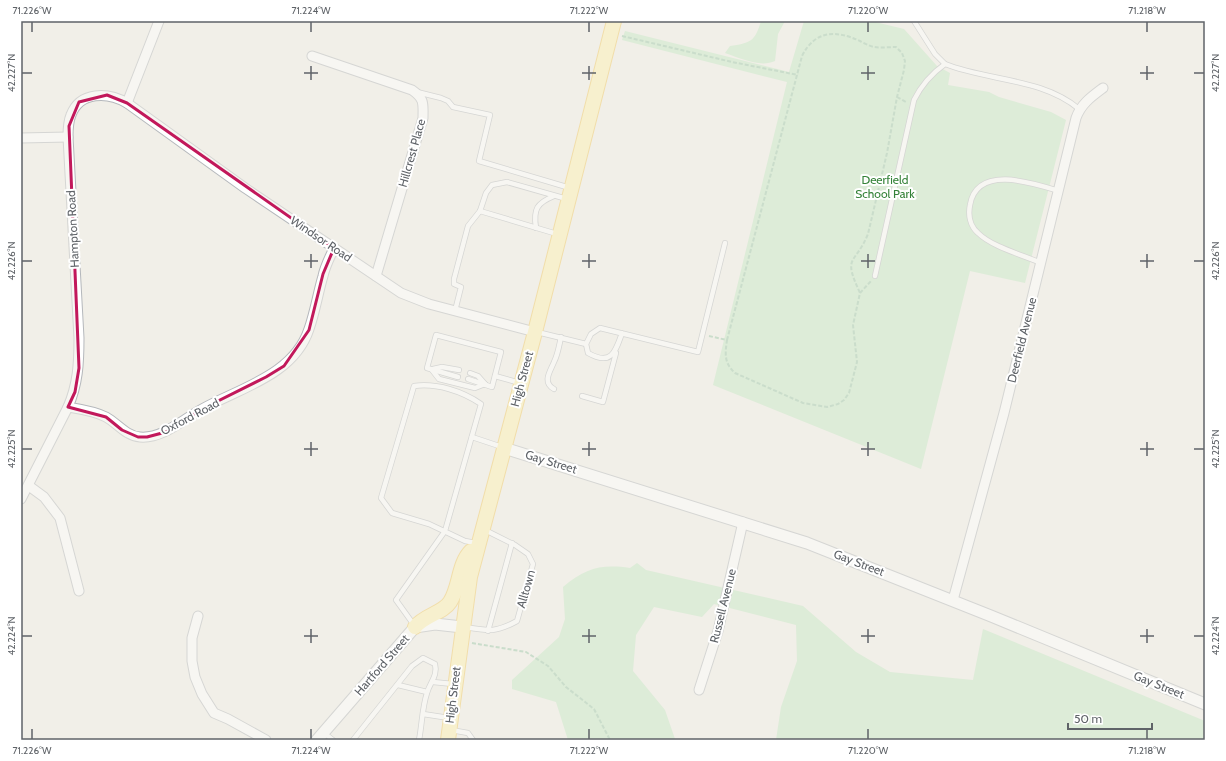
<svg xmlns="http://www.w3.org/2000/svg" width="1226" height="761" font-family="Cabin,sans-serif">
<rect width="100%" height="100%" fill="#f1efe8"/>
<!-- green -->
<g fill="#c5e8c5">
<path d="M761 21H785L778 34 775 61C760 68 740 58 725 53L730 46C750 43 755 42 761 21Z"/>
<polygon points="804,21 871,21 904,29 937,66 950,73 948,85 989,92 999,97 1051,112 1066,120 1025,283 970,271 921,469 713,385 787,82 622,40 625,31 789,72"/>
<path d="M637 563 646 570 803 606 856 652 890 672 973 680 983 629 1205 721V740H776L781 707 797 661 796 625 714 604 702 617 654 607 636 635 633 671 665 710 675 739 681 740H568L556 702 512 689V680L559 637 565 619 563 587C586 568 601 564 630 568Z"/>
</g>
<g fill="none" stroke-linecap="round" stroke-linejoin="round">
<!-- service casing -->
<g stroke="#b5b8bc" stroke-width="6">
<g id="service">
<polyline points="914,21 935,54 945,64"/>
<polyline points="417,92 441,98 448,101 453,107 490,115 479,161 570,188"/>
<polyline points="480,211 557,234"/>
<path d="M536 228C533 209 537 203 554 196"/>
<path d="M1041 263C1023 255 992 247 978 233 970 226 968 215 970 205 977 164 1033 183 1059 191"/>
<path d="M875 276 914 100C922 84 931 74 945 64 988 81 1042 78 1079 109"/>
<polyline points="455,311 461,287 454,284 454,279 468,226 480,211 486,193 492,185 507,182 567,199"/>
<polyline points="537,332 586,344"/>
<path d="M622 333C615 353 611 366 588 353L586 344 591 334 600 328 698 352 725 243"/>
<polyline points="433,369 442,367 459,370"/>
<polyline points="432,370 439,379 475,388 485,384"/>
<polyline points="470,373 478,376 485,384"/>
<polyline points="495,376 520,383"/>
<polyline points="458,377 427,368 436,335 501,352 492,387 468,379"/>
<path d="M554 389C542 382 550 372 554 362 558 354 559 346 561 337"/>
<polyline points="582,396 603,402 616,353"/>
<polyline points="472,437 502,447"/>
<path d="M414 625 396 600 445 531 481 404C462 391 437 383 414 386L381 498 392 513 429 524 465 541 476 543"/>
<path d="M464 627C488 631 495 633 517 621L533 564 528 554 515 545 485 530"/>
<polyline points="488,631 512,543"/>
<polyline points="433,682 453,684"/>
<polyline points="398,685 427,692"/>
<polyline points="423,714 449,718"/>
<polyline points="451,730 468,733 473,740"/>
<polyline points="324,733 333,740"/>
<path d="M353 740 412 666 423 658 435 664C438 676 430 682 427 693 422 708 422 725 419 740"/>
</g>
</g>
<!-- minor casing -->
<g stroke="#b5b8bc" stroke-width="11">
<g id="minor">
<path d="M312 56 412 90C425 99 423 104 423 118L376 276"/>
<polyline points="127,103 159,21"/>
<polyline points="21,138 68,137"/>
<path d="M68 407C78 384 79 363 79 338L68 137C68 130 68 122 71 115 80 91 108 92 127 103L245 188 401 293 429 304 535 332"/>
<polyline points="29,486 44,497 60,518 79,591"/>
<path d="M21 499 68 407C80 409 95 411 106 417 117 423 126 436 140 437 163 439 183 419 202 409 240 388 294 375 309 329 315 312 318 293 323 276 325 266 330 257 334 248"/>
<path d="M953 600 1004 413 1076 118C1081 104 1091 97 1103 88"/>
<polyline points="198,616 192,638 192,661 195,677 202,694 214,713 228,719 266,740"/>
<polyline points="699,690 718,631 743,522"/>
</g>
</g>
<!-- tertiary casing -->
<g stroke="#b5b8bc" stroke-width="13">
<g id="tertiary">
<polyline points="504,448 807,543 991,616 1205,704"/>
<polyline points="317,740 415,627 435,624 462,627"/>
</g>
</g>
<!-- primary casing -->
<g stroke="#f2c960" stroke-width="16">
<g id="primary">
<path d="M415 627C425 615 443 613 450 602 460 587 458 564 471 551"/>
<polyline points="448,740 470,577 535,332 614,21"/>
</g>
</g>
<!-- path -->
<g stroke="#9cc7a9" stroke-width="2" stroke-dasharray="4 2" stroke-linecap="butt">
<polyline points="622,36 732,62 798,75"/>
<polyline points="897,97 906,102"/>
<path d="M709 336 727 340C725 354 724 363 735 373L803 403 827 407 838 404 844 400 849 393 857 362 853 325 860 293 871 281"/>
<path d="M727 340 802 56C815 30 836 30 860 41 864 43 869 46 874 47 881 48 889 47 896 47L902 53 905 61 904 70 897 97 887 153 868 234C855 266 842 254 860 293"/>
<polyline points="472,643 526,652 548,666 566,687 594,709 610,740"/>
</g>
<!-- service -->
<use href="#service" stroke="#fff" stroke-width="4.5"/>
<!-- minor -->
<use href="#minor" stroke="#fff" stroke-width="9"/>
<!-- tertiary -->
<use href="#tertiary" stroke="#fff" stroke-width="11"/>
<!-- primary -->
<use href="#primary" stroke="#fff2af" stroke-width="14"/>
</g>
<!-- marked area -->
<path d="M0 0H1226V761H0ZM107 95 127 103 334 248 323 274 309 330 284 366 266 377 202 409 166 432 147 437H138L122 430 106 417 68 407 75 392 79 368 69 126 79 102Z" fill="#f1efe8" fill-opacity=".55" fill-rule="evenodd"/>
<path fill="none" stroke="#c2185b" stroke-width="3" stroke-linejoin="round" d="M107 95 127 103 334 248 323 274 309 330 284 366 266 377 202 409 166 432 147 437H138L122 430 106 417 68 407 75 392 79 368 69 126 79 102Z"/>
<!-- ticks -->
<path fill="none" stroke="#5f6368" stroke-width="1.5" d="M32 22V32M311 22V32M589 22V32M868 22V32M1147 22V32M311 66V80M589 66V80M868 66V80M1147 66V80M22 73H32M304 73H318M582 73H596M861 73H875M1140 73H1154M1194 73H1204M311 254V268M589 254V268M868 254V268M1147 254V268M22 261H32M304 261H318M582 261H596M861 261H875M1140 261H1154M1194 261H1204M311 442V456M589 442V456M868 442V456M1147 442V456M22 449H32M304 449H318M582 449H596M861 449H875M1140 449H1154M1194 449H1204M311 629V643M589 629V643M868 629V643M1147 629V643M22 636H32M304 636H318M582 636H596M861 636H875M1140 636H1154M1194 636H1204M32 729V739M311 729V739M589 729V739M868 729V739M1147 729V739"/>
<g text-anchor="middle" stroke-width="4" stroke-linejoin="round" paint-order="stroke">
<!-- street labels -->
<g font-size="12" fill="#5f6368" stroke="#fff">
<text transform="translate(412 153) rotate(-74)" y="4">Hillcrest Place</text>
<text transform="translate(73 229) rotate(-93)" y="4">Hampton Road</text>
<text transform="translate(321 239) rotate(34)" y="4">Windsor Road</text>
<text transform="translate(1022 340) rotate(-76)" y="4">Deerfield Avenue</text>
<text transform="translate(522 379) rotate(-75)" y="4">High Street</text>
<text transform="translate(190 417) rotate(-28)" y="4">Oxford Road</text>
<text transform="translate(551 462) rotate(17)" y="4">Gay Street</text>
<text transform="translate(859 563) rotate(21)" y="4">Gay Street</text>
<text transform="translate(526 589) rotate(-74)" y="4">Alltown</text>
<text transform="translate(723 606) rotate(-76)" y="4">Russell Avenue</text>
<text transform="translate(382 665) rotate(-49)" y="4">Hartford Street</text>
<text transform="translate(1159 685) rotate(22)" y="4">Gay Street</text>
<text transform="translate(453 695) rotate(-83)" y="4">High Street</text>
</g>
<!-- park labels -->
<g font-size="12" fill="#348238" stroke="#fff">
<text x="885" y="184">Deerfield<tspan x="885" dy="14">School Park</tspan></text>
</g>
</g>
<!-- border -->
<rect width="1226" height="761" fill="none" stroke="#ffffff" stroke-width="44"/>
<!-- scale -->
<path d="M1068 723v6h84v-6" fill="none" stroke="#5f6368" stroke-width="2"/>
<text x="1074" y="723" font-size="12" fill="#5f6368" stroke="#ffffff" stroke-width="3" paint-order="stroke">50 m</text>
<rect x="22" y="22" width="1182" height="717" fill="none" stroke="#5f6368" stroke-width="1.5"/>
<g font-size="10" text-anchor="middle" fill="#5f6368">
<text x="32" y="14">71.226°W</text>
<text x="311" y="14">71.224°W</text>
<text x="589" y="14">71.222°W</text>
<text x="868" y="14">71.220°W</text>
<text x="1147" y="14">71.218°W</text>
<text transform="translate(11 73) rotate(-90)" y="4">42.227°N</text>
<text transform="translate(1215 73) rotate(-90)" y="4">42.227°N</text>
<text transform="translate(11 261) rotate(-90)" y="4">42.226°N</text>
<text transform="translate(1215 261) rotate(-90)" y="4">42.226°N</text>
<text transform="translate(11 449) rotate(-90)" y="4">42.225°N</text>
<text transform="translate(1215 449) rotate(-90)" y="4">42.225°N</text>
<text transform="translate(11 636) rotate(-90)" y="4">42.224°N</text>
<text transform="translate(1215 636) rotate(-90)" y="4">42.224°N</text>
<text x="32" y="754">71.226°W</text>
<text x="311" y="754">71.224°W</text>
<text x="589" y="754">71.222°W</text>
<text x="868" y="754">71.220°W</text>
<text x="1147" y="754">71.218°W</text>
</g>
</svg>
